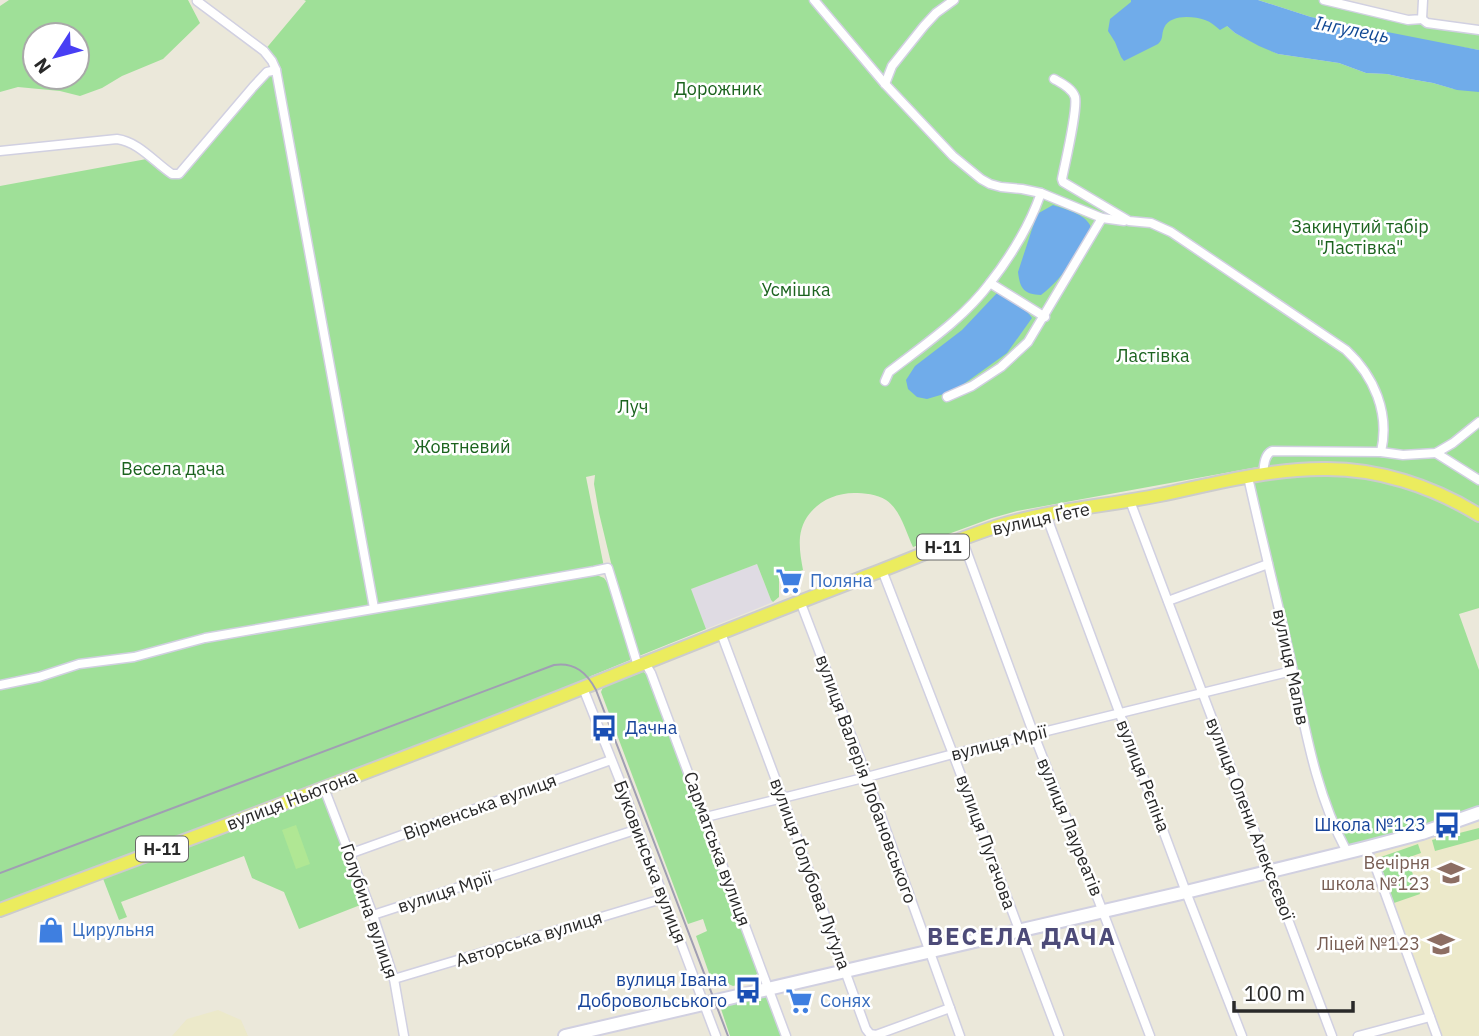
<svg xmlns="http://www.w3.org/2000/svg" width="1479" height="1036" font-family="'IBM Plex Sans',sans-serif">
<rect width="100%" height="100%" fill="#ebe8da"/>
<!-- industrial -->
<polygon fill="#dfdbe3" points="757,564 771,600 773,602 706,629 690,589"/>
<!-- education -->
<g fill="#ece9ca">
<polygon points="1479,813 1479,1036 1437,1036 1365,848"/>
<polygon points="218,1010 241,1020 248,1036 172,1036 187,1019"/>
</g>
<!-- green -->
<g fill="#9fe098" fill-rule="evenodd">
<path d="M9 0H188L200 23 163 59 122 76 102 88 80 96 60 91 18 87 0 92V6ZM35 35H77V77H35Z"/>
<path d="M304 0H1198L1235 33 1278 54 1339 63 1366 73 1387 74 1410 79 1433 83 1454 89H1479V608L1459 614 1479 670V813L1347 852 1328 812 1248 477 1263 466 1017 511 992 518 913 547C906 532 900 509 886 500 877 494 864 493 854 493 828 493 803 510 800 537 799 548 801 559 803 570L785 576 779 580V597L773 602 771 600 757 564 691 589 706 629 639 656 625 621 599 513 594 484 595 475 586 477 604 567 594 574 604 578 609 585 631 657 630 660 591 676 580 685 0 905V186L152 158 179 174 272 70 264 51 306 1Z"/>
<polygon points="1258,0 1324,0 1479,30 1479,50 1461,47 1438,47 1311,17"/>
<polygon points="643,672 649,674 758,967 758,972 752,981 733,986 710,976 696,936 707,931 703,919 688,924 601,692 603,687"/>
<polygon points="325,792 368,902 299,929 284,892 252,878 244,856 121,902 127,917 119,920 102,876"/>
<polygon points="1479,828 1479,839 1435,851 1432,840"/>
<polygon points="1418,844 1421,853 1407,858 1420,894 1394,903 1378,858"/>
<polygon points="764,995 768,995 784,1036 730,1036 721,1009 723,1007"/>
</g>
<!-- pitch -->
<polygon fill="#b0e794" points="296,825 310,864 296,869 282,830"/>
<!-- water -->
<g fill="#70acea">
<path d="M1131 0H1258L1311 17 1479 50V92L1457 90 1433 83 1410 79 1387 74 1366 73 1339 63 1278 54 1259 46 1235 33 1227 26 1220 30C1215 26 1211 22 1205 20 1193 16 1170 14 1164 28 1161 35 1164 38 1158 44L1124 61 1121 57 1115 42 1108 31 1110 19 1131 2Z"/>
<path d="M1053 205C1067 210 1088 214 1092 230 1078 254 1063 278 1041 295 1024 294 1020 289 1018 272L1037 214Z"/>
<polygon points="997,293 1026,310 1032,318 1007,353 954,391 927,399 917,397 908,389 906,380 915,366 962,330"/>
</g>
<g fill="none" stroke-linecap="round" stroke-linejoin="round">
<!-- street casing -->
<g stroke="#d1d0e1" stroke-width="11">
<g id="street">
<polyline points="814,0 885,84 953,156 981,179 990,184 1001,187 1022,189 1041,193 1102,218 1124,221"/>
<polyline points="1324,0 1408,20 1422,19 1423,0"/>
<polyline points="197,1 264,51 272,61 276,70 374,608"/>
<polyline points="1422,19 1427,23 1479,30"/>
<path d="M1054 79C1061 83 1072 88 1075 97 1078 110 1065 163 1062 179L1063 182 1129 221 1151 223 1171 232 1346 350C1374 376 1390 413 1381 452"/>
<polyline points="885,84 892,66 924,26 936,13 954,0"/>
<path d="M0 151 117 139C139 142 154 162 172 174H179L253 87 267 72 276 70"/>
<path d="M1041 193C1030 225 1011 256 990 283L1045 317"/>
<path d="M885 381 889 372C924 345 963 319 990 283"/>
<polyline points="947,397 972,386 1001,367 1028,342 1102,218"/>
<polyline points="1436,453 1479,480"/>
<path d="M1263 475C1264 466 1264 455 1272 451L1381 452 1403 455 1436 453 1453 443 1479 422"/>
<path d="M1248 477C1261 536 1276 595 1289 653 1304 721 1314 791 1347 852"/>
<polyline points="1130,501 1332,1036"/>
<polyline points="1046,515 1186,892 1242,1036"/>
<polyline points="962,539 1034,735 1103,912 1150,1036"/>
<polyline points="882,570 953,754 1059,1036"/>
<polyline points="800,601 867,777 960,1036"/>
<polyline points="1168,601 1268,564"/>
<polyline points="721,633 783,799 866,1029 870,1034 876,1035 950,1008"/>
<polyline points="645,663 651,673 786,1036"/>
<polyline points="0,685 39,677 79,664 134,657 205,638 594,571 608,568 638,666"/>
<polyline points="583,688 622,786 716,1036"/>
<polyline points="324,788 373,915 394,979 404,1036"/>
<polyline points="706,817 867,777 953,754 1292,671"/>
<polyline points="1365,848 1377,871 1437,1036"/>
<polyline points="349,854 611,760"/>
<polyline points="373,915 638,829"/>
<polyline points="394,979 665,898"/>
<polyline points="1358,1036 1430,1017"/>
</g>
</g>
<!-- secondary casing -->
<g stroke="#d1d0e1" stroke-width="16">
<polyline id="secondary" points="565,1036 1186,892 1365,848 1422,833 1479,813"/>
</g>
<!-- primary casing -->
<g stroke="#ccc" stroke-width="16">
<path id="primary" d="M0 910C199 835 398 762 595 683 690 645 785 607 880 571 919 556 958 539 998 526 1050 510 1106 506 1160 495 1213 484 1268 469 1323 469 1377 468 1432 486 1479 515"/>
</g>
<!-- street -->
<use href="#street" stroke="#fff" stroke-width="8"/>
<!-- secondary -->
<use href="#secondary" stroke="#fff" stroke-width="12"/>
<!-- primary -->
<use href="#primary" stroke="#ebec5e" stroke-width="12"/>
<!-- tram -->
<path stroke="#a09eb3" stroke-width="2" d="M0 873 554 665C575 662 587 673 596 690L728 1036"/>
</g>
<!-- icons -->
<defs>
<g id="supermarket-bare" transform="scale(2.1)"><path d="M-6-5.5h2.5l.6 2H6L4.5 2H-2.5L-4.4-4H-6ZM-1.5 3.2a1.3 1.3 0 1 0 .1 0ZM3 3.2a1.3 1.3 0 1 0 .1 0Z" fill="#3f7fe0" stroke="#fff" stroke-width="2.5" paint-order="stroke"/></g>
<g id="bus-bare" transform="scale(2.1)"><path d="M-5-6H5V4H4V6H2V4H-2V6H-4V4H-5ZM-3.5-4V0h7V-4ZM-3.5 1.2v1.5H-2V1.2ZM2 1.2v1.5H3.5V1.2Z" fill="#1a4fb4" stroke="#fff" stroke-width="2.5" paint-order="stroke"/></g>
<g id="school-bare" transform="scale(2.1)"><path d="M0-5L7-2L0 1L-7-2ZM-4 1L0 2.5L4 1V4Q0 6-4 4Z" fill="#8d6e63" stroke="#fff" stroke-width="2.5" paint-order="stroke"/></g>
<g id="shop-bare" transform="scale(2.1)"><path d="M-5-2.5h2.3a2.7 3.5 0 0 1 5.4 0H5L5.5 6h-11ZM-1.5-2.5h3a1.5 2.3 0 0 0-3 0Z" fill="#3f7fe0" stroke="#fff" stroke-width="2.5" paint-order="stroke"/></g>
</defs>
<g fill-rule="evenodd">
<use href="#supermarket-bare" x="789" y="581"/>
<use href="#bus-bare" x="604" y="728"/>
<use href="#bus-bare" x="1447" y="825"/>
<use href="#school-bare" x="1451" y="873"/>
<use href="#shop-bare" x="51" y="930"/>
<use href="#school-bare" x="1441" y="944"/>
<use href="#bus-bare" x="748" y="990"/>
<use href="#supermarket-bare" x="799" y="1001"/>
</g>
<g text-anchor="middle" stroke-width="5" stroke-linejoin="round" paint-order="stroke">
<!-- shield labels -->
<g fill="#fff" stroke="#696969" stroke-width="2">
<rect x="917" y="534.5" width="52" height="25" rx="5"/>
<rect x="136" y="836.5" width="52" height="25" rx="5"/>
</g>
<g font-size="16" font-weight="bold" fill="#292929">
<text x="943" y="553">Н-11</text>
<text x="162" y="855">Н-11</text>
</g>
<!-- park labels -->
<g font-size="18" fill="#1b631e" stroke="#fff">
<text x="718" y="95">Дорожник</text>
<text x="1360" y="233">Закинутий табір<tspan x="1360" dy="21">"Ластівка"</tspan></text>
<text x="796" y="296">Усмішка</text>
<text x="1153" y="362">Ластівка</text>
<text x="633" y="413">Луч</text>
<text x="462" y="453">Жовтневий</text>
<text x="173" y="475">Весела дача</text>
</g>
<!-- street labels -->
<g font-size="18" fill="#292929" stroke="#fff">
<text transform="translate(1041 519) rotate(-12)" y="6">вулиця Ґете</text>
<text transform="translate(1291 667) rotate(78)" y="6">вулиця Мальв</text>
<text transform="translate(999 743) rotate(-14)" y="6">вулиця Мрії</text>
<text transform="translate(1143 776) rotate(69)" y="6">вулиця Рєпіна</text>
<text transform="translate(866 779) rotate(70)" y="6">вулиця Валерія Лобановського</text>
<text transform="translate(292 800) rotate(-21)" y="6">вулиця Ньютона</text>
<text transform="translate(480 807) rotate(-20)" y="6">Вірменська вулиця</text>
<text transform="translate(1250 819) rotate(69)" y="6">вулиця Олени Алексєєвої</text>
<text transform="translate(1070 827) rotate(68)" y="6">вулиця Лауреатів</text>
<text transform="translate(986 842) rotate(70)" y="6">вулиця Пугачова</text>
<text transform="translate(717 849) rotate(70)" y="6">Сарматська вулиця</text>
<text transform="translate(650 862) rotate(69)" y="6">Буковинська вулиця</text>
<text transform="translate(810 874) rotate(70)" y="6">вулиця Ґолубова Луґула</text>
<text transform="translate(445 892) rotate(-18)" y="6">вулиця Мрії</text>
<text transform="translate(369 911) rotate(71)" y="6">Голубина вулиця</text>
<text transform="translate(529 939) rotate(-17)" y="6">Авторська вулиця</text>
</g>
<!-- shop labels -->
<g font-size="18" fill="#366cbe" stroke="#fff" text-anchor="start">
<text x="810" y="587">Поляна</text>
<text x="72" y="936">Цирульня</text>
<text x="820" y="1007">Сонях</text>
</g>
<!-- transit labels -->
<g font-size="18" fill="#164399" stroke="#fff" text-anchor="end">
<text x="625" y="734" text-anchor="start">Дачна</text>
<text x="1426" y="831">Школа №123</text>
<text x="727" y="986">вулиця Івана<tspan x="727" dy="21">Добровольського</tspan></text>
</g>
<!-- education labels -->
<g font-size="18" fill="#785e54" stroke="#fff" text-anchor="end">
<text x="1430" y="869">Вечірня<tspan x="1430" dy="21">школа №123</tspan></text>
<text x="1420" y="950">Ліцей №123</text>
</g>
<!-- water labels -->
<g font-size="19" font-style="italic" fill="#114894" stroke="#fff">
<text transform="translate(1352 29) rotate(11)" y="7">Інгулець</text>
</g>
<!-- district labels -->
<g font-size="24" font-weight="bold" letter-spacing="2" fill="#4d4b78" stroke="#fff">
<text x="1022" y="945">ВЕСЕЛА ДАЧА</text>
</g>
</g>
<!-- north arrow -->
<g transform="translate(56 56) rotate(234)"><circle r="33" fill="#ffffff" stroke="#a9a9a9" stroke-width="2"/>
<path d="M0-5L12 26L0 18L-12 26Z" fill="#483ef4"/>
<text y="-10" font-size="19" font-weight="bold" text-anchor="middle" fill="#292929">N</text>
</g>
<!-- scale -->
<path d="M1234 1001v10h119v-10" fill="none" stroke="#292929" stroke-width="3.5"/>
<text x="1244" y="1001" font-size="21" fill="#292929" stroke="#ffffff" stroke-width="5" paint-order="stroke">100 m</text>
</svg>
